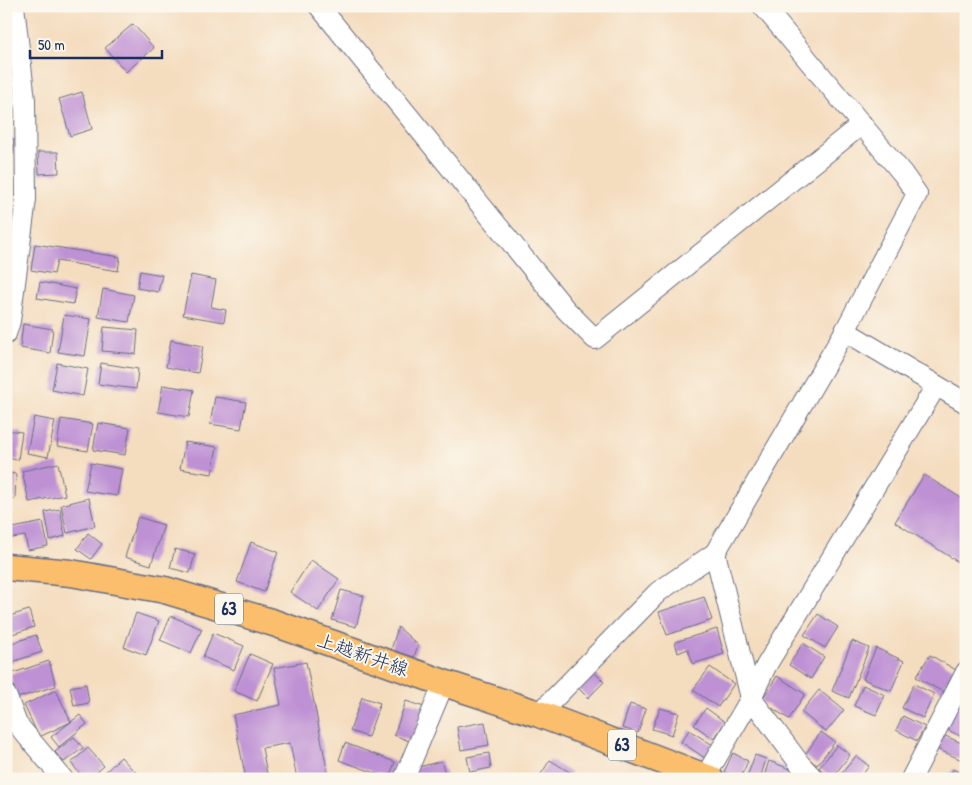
<svg xmlns="http://www.w3.org/2000/svg" width="972" height="785" font-family="'Patrick Hand','Klee One',sans-serif">
<rect width="100%" height="100%" fill="#fbf7ec"/>
<filter id="ink" filterUnits="userSpaceOnUse"><feTurbulence type="fractalNoise" baseFrequency=".02" numOctaves="2"/><feDisplacementMap in="SourceGraphic" scale="10" xChannelSelector="R" yChannelSelector="G"/><feConvolveMatrix kernelMatrix="1 2 1 2 8 2 1 2 1" color-interpolation-filters="sRGB"/></filter>
<filter id="wash" filterUnits="userSpaceOnUse"><feTurbulence type="fractalNoise" baseFrequency=".0096" numOctaves="4" result="noise"/><feDisplacementMap in="SourceGraphic" scale="20" xChannelSelector="R" yChannelSelector="G"/><feGaussianBlur stdDeviation="1.12" result="paint"/><feColorMatrix in="noise" values="0 0 0 0 0 0 0 0 0 0 0 0 0 0 0 0 0 1.4 0 .05"/><feComposite in="paint" operator="in"/></filter>
<g filter="url(#wash)">
<rect width="100%" height="100%" fill="#f4dcbe"/>
<g id="blocks">
<!-- building -->
<g fill="#be90d4">
<polygon points="133,24 154,48 126,72 105,48"/>
<polygon points="6,90 8,90 10,117 6,117"/>
<polygon points="82,92 92,129 70,136 59,99"/>
<polygon points="6,139 14,139 13,154 6,154"/>
<polygon points="38,152 58,152 59,173 39,174"/>
<polygon points="35,244 120,257 118,271 57,261 54,274 31,270"/>
<polygon points="140,271 162,275 158,292 137,288"/>
<polygon points="191,275 216,280 211,307 226,310 224,322 183,315"/>
<polygon points="40,282 76,289 73,304 37,298"/>
<polygon points="103,289 134,295 129,322 98,317"/>
<polygon points="64,315 91,319 85,356 58,352"/>
<polygon points="23,324 53,329 50,353 20,348"/>
<polygon points="104,327 138,330 136,354 102,351"/>
<polygon points="171,340 203,346 198,373 166,367"/>
<polygon points="57,363 88,369 83,396 52,390"/>
<polygon points="101,363 138,369 136,389 98,384"/>
<polygon points="163,385 194,390 189,417 158,412"/>
<polygon points="215,397 246,402 241,429 210,424"/>
<polygon points="34,417 55,421 48,457 27,453"/>
<polygon points="61,419 93,424 88,451 57,446"/>
<polygon points="98,423 130,428 125,455 93,450"/>
<polygon points="6,430 22,432 18,460 6,458"/>
<polygon points="185,442 217,447 212,474 180,469"/>
<polygon points="58,463 65,495 29,502 22,471"/>
<polygon points="91,463 122,469 117,496 85,491"/>
<polygon points="6,473 16,474 15,499 6,499"/>
<polygon points="924,475 966,501 966,567 895,522"/>
<polygon points="89,498 95,526 67,533 61,505"/>
<polygon points="60,509 65,536 50,540 45,512"/>
<polygon points="6,516 10,516 13,528 43,522 48,546 28,550 25,536 6,539"/>
<polygon points="138,517 164,525 151,565 125,557"/>
<polygon points="88,533 102,544 91,559 77,549"/>
<polygon points="251,542 278,552 264,592 237,582"/>
<polygon points="175,549 195,554 190,573 170,568"/>
<polygon points="311,560 339,579 318,611 290,592"/>
<polygon points="341,590 364,596 356,627 332,620"/>
<polygon points="704,597 712,620 667,635 659,612"/>
<polygon points="29,610 34,627 6,636 6,617"/>
<polygon points="136,613 159,621 146,655 124,647"/>
<polygon points="818,614 838,627 825,648 804,635"/>
<polygon points="171,616 202,629 191,653 160,640"/>
<polygon points="398,627 418,645 414,657 391,650"/>
<polygon points="717,629 724,654 693,664 688,649 678,653 675,642"/>
<polygon points="213,633 244,646 234,670 203,657"/>
<polygon points="36,635 42,652 6,664 6,645"/>
<polygon points="852,641 869,648 849,698 832,691"/>
<polygon points="803,643 824,657 811,679 789,665"/>
<polygon points="876,648 904,661 891,691 863,679"/>
<polygon points="250,654 273,664 257,701 234,691"/>
<polygon points="930,655 956,670 943,692 916,677"/>
<polygon points="49,661 56,686 17,698 10,674"/>
<polygon points="306,662 329,779 297,779 290,743 262,748 268,779 246,779 233,715 281,705 274,668"/>
<polygon points="710,667 734,684 718,707 693,690"/>
<polygon points="594,672 604,682 588,698 578,688"/>
<polygon points="777,676 805,694 789,719 761,701"/>
<polygon points="86,684 89,703 74,706 70,687"/>
<polygon points="914,684 934,694 923,718 902,708"/>
<polygon points="863,685 885,695 876,715 854,706"/>
<polygon points="56,690 71,722 39,737 24,705"/>
<polygon points="819,690 844,710 826,732 801,712"/>
<polygon points="362,697 380,703 368,737 350,731"/>
<polygon points="406,701 424,707 412,742 394,735"/>
<polygon points="958,701 966,705 966,739 944,728"/>
<polygon points="630,704 646,709 638,733 622,728"/>
<polygon points="660,708 679,713 672,735 652,729"/>
<polygon points="706,708 725,722 714,739 694,725"/>
<polygon points="80,715 87,724 59,747 51,737"/>
<polygon points="903,716 925,727 917,741 896,730"/>
<polygon points="485,722 489,745 461,750 457,727"/>
<polygon points="689,730 713,745 705,758 681,742"/>
<polygon points="821,732 835,742 817,765 804,756"/>
<polygon points="941,734 966,745 966,756 964,761 935,748"/>
<polygon points="74,737 83,748 64,762 55,752"/>
<polygon points="345,743 395,762 389,778 339,760"/>
<polygon points="837,745 850,755 832,778 819,768"/>
<polygon points="88,748 104,766 89,779 84,779 71,763"/>
<polygon points="489,753 491,768 470,772 467,757"/>
<polygon points="733,753 748,761 740,779 724,772"/>
<polygon points="755,755 766,759 760,779 747,777"/>
<polygon points="856,756 869,766 859,779 837,779"/>
<polygon points="121,757 132,769 122,779 98,779"/>
<polygon points="550,760 571,773 567,779 538,779"/>
<polygon points="441,761 447,779 415,779 412,769"/>
<polygon points="769,761 798,772 795,779 763,779"/>
<polygon points="953,769 966,776 966,779 948,779"/>
<polygon points="135,771 143,779 127,779"/>
</g>
</g>
</g>
<g filter="url(#ink)">
<use href="#blocks" fill-opacity="0" stroke="#676c80" stroke-width="1"/>
<g fill="none" stroke-linecap="round" stroke-linejoin="round">
<!-- minor casing -->
<g stroke="#676c80" stroke-width="22">
<g id="minor">
<polyline points="319,6 566,310 595,339 862,124"/>
<polyline points="845,331 966,403"/>
<polyline points="6,334 10,321 26,199 25,100 14,6"/>
<polyline points="715,553 751,698 800,764 814,779"/>
<polyline points="6,695 17,724 63,779"/>
<polyline points="539,714 658,592 715,553 845,331 917,194 903,174 763,6"/>
<polyline points="404,779 444,683"/>
<polyline points="704,779 751,698 766,666 936,386"/>
<polyline points="911,779 966,672"/>
</g>
</g>
<!-- major casing -->
<g stroke="#676c80" stroke-width="29">
<polyline id="major" points="6,567 71,573 165,590 274,623 444,683 539,714 710,779"/>
</g>
<!-- minor -->
<use href="#minor" stroke="#fff" stroke-width="20"/>
<!-- major -->
<use href="#major" stroke="#fabe6d" stroke-width="26"/>
</g>
</g>
<g text-anchor="middle" stroke-width="4" stroke-linejoin="round" paint-order="stroke">
<!-- shield labels -->
<g fill="#fbf7ec" stroke="#5e6b89" stroke-width="1">
<rect x="215" y="593.5" width="28" height="31" rx="4"/>
<rect x="608" y="729.5" width="28" height="31" rx="4"/>
</g>
<g font-size="18" font-weight="bold" fill="#1b2f5e">
<text x="229" y="615">63</text>
<text x="622" y="751">63</text>
</g>
<!-- street labels -->
<g font-size="19" fill="#1b2f5e" stroke="#fbf7ec">
<text transform="translate(363 654) rotate(19)" y="7">上越新井線</text>
</g>
</g>
<!-- margin -->
<rect width="972" height="785" fill="none" stroke="#fbf7ec" stroke-width="25"/>
<!-- scale -->
<path d="M30 50v8h132v-8" fill="none" stroke="#1b2f5e" stroke-width="2.5"/>
<text x="38" y="50" font-size="15" fill="#1b2f5e" stroke="#fbf7ec" stroke-width="4" paint-order="stroke">50 m</text>
</svg>
